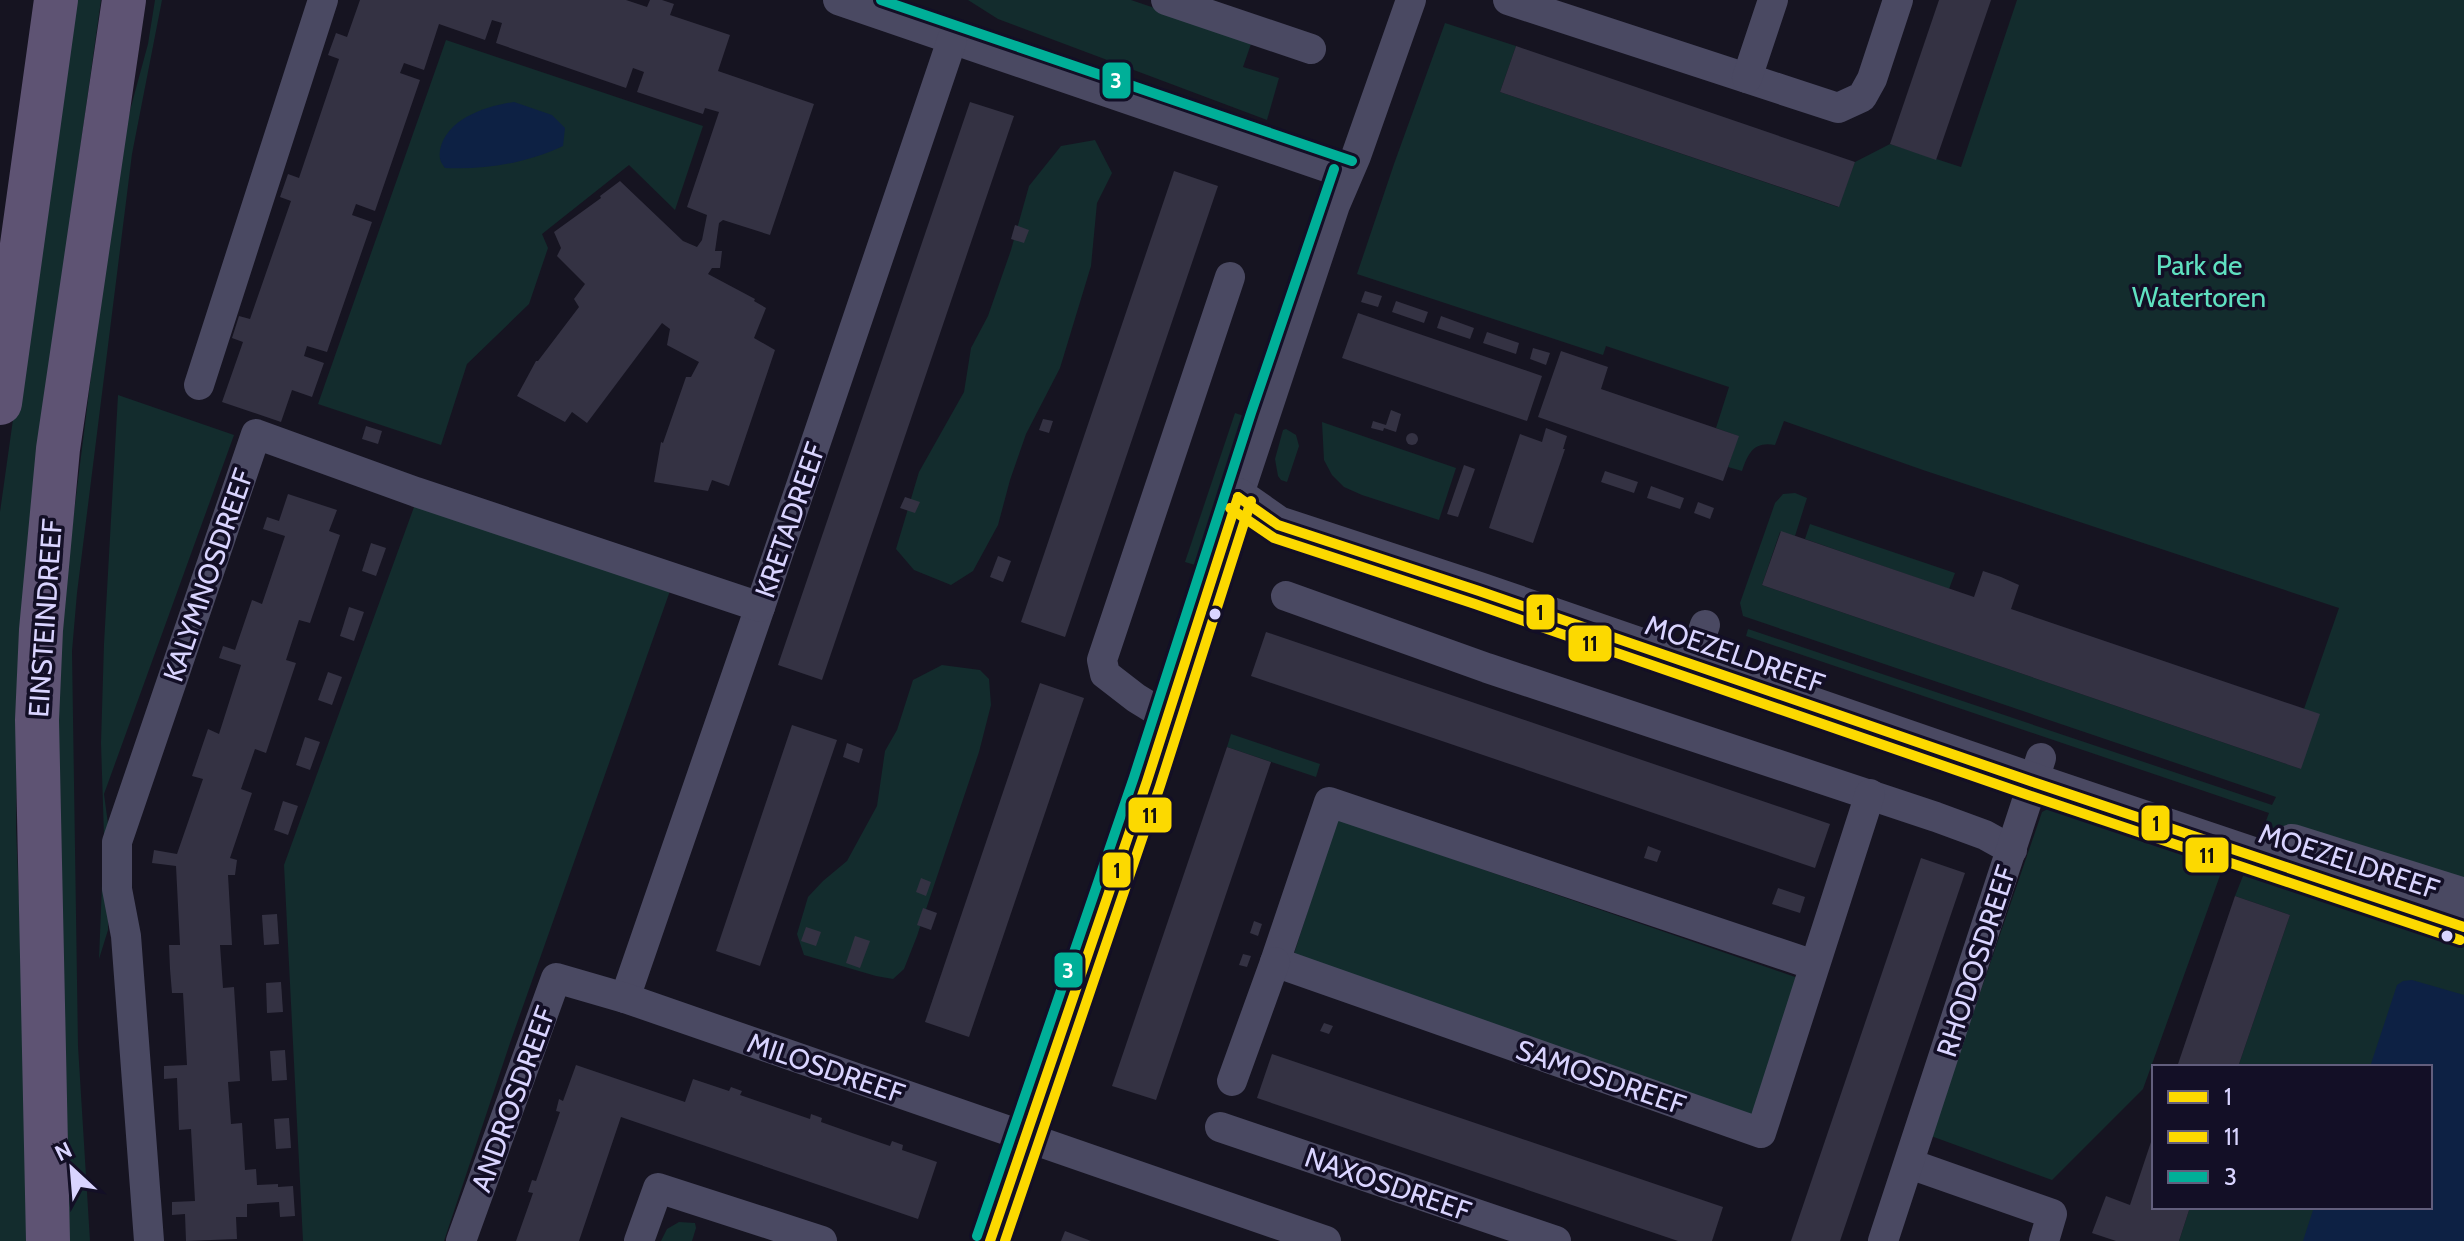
<svg xmlns="http://www.w3.org/2000/svg" width="2464" height="1241" font-family="Cabin,sans-serif">
<rect width="100%" height="100%" fill="#161421"/>
<!-- green -->
<g fill="#132c2d">
<polygon points="72,0 101,0 63,272 18,669 16,828 30,1169 28,1241 0,1241 0,512"/>
<polygon points="155,0 162,0 132,154 77,593 72,651 78,1046 90,1241 62,1241 57,649 119,151 148,44"/>
<polygon points="968,0 1131,0 1252,41 1243,67 1279,78 1267,120 998,19"/>
<path d="M2017 0H2464V1241H2179L2190 1207H2430V1067H2238L2290 915 2235 896 2245 871 2222 870 2143 1089 2052 1180 1931 1136 2042 812 2059 803 2259 839 2269 813 1746 636 1748 629 2272 805 2276 797 1743 616 1740 603 1775 503 1783 494 1795 493 1807 498 1795 536 1780 532 1762 585 2301 769 2304 709 2339 608 1923 470 1784 421 1775 445C1754 441 1748 453 1742 471L1728 467 1738 436 1716 428 1729 387 1606 346 1603 355 1357 274 1394 164 1445 23 1516 46 1500 92 1838 207 1855 162 1890 144 1961 167Z"/>
<polygon points="446,40 703,126 675,210 629,165 542,234 548,248 529,304 467,364 441,445 318,404"/>
<polygon points="1095,140 1112,173 1097,203 1091,266 1060,368 1026,434 1010,480 998,525 973,571 951,585 914,570 896,549 919,472 964,392 971,348 988,316 1011,250 1029,186 1061,146"/>
<polygon points="118,395 234,435 104,794 110,839 108,930 99,959 104,836 101,743 104,644"/>
<polygon points="1235,413 1244,416 1195,565 1185,562"/>
<polygon points="1322,422 1456,468 1439,520 1362,495 1344,487 1332,475 1324,460"/>
<polygon points="1286,429 1296,435 1299,446 1287,482 1281,480 1278,476 1275,459 1283,430"/>
<polygon points="418,496 671,588 510,1043 444,1241 303,1241 284,865"/>
<polygon points="1810,524 1955,573 1949,589 1805,539"/>
<polygon points="942,665 980,670 989,679 991,705 979,752 917,936 904,969 893,979 876,976 804,955 797,934 808,897 823,881 847,861 877,806 885,751 897,730 913,680"/>
<polygon points="1231,734 1320,764 1316,777 1227,747"/>
<polygon points="1337,819 1798,978 1754,1118 1293,957"/>
<polygon points="679,1222 695,1223 696,1228 692,1241 661,1241 667,1229"/>
</g>
<!-- water -->
<g fill="#0d2144">
<path d="M514 102 552 115 565 128 563 146C527 163 485 170 445 168 440 162 439 158 440 150 446 119 486 106 514 102Z"/>
<polygon points="2412,980 2464,995 2464,1241 2303,1241 2314,1207 2430,1207 2430,1067 2370,1067 2397,985 2403,981"/>
</g>
<!-- building -->
<g fill="#343243">
<polygon points="360,0 626,0 647,7 650,0 662,0 674,4 670,15 730,35 718,71 814,104 770,235 723,220 719,223 715,251 722,251 720,268 712,268 708,274 755,299 754,301 766,308 754,338 775,350 729,486 712,480 708,491 654,482 661,442 663,443 686,377 691,377 699,362 667,345 670,329 662,323 587,423 572,412 565,422 517,396 536,361 538,361 579,307 574,299 585,284 557,256 561,248 554,232 601,198 600,196 620,181 683,241 697,247 702,240 707,215 687,207 719,112 705,108 703,114 637,92 644,72 633,68 626,88 496,43 502,23 492,20 485,40 439,24 424,70 404,63 400,73 420,80 375,211 356,204 352,215 372,222 327,352 307,346 304,356 324,363 312,397 292,390 281,422 222,402 243,342 232,338 239,316 250,319 291,201 280,197 288,174 299,178 339,59 328,55 336,33 347,37"/>
<polygon points="1939,0 1991,0 1936,160 1890,144"/>
<polygon points="1516,46 1855,162 1839,207 1500,92"/>
<polygon points="970,102 1014,116 822,680 778,665"/>
<polygon points="1174,171 1218,186 1065,637 1021,622"/>
<polygon points="1015,225 1029,230 1024,243 1011,239"/>
<polygon points="1365,291 1382,296 1378,307 1361,302"/>
<polygon points="1396,301 1428,312 1424,323 1392,312"/>
<polygon points="1358,313 1542,376 1527,421 1342,358"/>
<polygon points="1441,316 1474,328 1470,339 1437,328"/>
<polygon points="1487,332 1519,343 1516,354 1483,343"/>
<polygon points="1533,348 1550,353 1546,365 1530,359"/>
<polygon points="1561,351 1608,367 1601,389 1739,436 1723,481 1538,417"/>
<polygon points="1391,410 1401,414 1396,432 1384,428 1383,431 1371,428 1373,421 1386,425"/>
<polygon points="1043,419 1053,421 1049,433 1039,430"/>
<polygon points="366,426 382,431 378,444 362,439"/>
<polygon points="1546,428 1567,436 1563,449 1565,449 1533,543 1489,528 1520,434 1542,442"/>
<circle cx="1412" cy="439" r="6"/>
<polygon points="1464,465 1475,469 1458,517 1447,514"/>
<polygon points="1605,471 1638,482 1634,493 1601,482"/>
<polygon points="1651,486 1684,498 1680,509 1647,498"/>
<polygon points="288,494 337,510 329,531 340,535 310,623 299,620 286,660 296,663 266,753 255,749 241,789 252,793 230,858 237,860 235,875 228,875 232,945 220,945 223,988 234,987 240,1081 228,1082 231,1124 242,1123 245,1170 256,1169 257,1185 278,1184 278,1187 293,1186 295,1216 280,1217 279,1202 247,1204 247,1217 236,1217 237,1239 186,1241 185,1214 172,1215 172,1202 195,1201 191,1129 179,1130 177,1078 164,1079 164,1066 187,1065 183,993 172,993 170,969 169,945 180,945 176,866 152,863 154,850 177,854 203,779 192,776 208,729 219,734 241,665 219,658 223,646 235,650 252,600 262,604 285,536 263,529 267,517 279,521"/>
<polygon points="905,497 920,502 915,513 900,508"/>
<polygon points="1698,502 1714,508 1710,519 1694,513"/>
<polygon points="1781,531 1974,597 1983,571 2001,577 2019,585 2011,609 2320,714 2301,769 1762,585"/>
<polygon points="371,543 386,548 376,576 362,571"/>
<polygon points="998,556 1011,561 1003,582 990,577"/>
<polygon points="349,607 364,612 354,641 340,636"/>
<polygon points="1266,632 1830,824 1815,868 1251,676"/>
<polygon points="328,672 342,677 332,705 318,700"/>
<polygon points="1040,683 1084,698 969,1037 925,1022"/>
<polygon points="792,725 837,740 760,966 716,951"/>
<polygon points="305,737 320,742 310,770 296,765"/>
<polygon points="847,743 863,749 859,763 843,757"/>
<polygon points="1227,747 1271,762 1156,1100 1112,1086"/>
<polygon points="283,801 298,806 288,835 274,830"/>
<polygon points="1648,846 1661,851 1657,862 1644,858"/>
<polygon points="1921,858 1965,873 1840,1241 1791,1241"/>
<polygon points="921,878 931,882 926,896 916,892"/>
<polygon points="1778,888 1805,897 1800,913 1772,904"/>
<polygon points="2235,896 2290,915 2238,1067 2177,1067"/>
<polygon points="923,908 937,913 931,930 917,925"/>
<polygon points="277,914 279,944 264,945 262,915"/>
<polygon points="1254,921 1262,924 1258,936 1250,933"/>
<polygon points="806,927 821,932 816,946 801,941"/>
<polygon points="855,936 870,941 860,968 846,963"/>
<polygon points="1243,954 1251,956 1247,967 1239,965"/>
<polygon points="281,982 283,1012 267,1013 266,983"/>
<polygon points="1324,1023 1333,1026 1329,1034 1320,1031"/>
<polygon points="285,1050 287,1080 272,1081 270,1051"/>
<polygon points="1272,1054 1723,1207 1712,1241 1678,1241 1257,1098"/>
<polygon points="576,1065 685,1102 693,1079 729,1091 731,1087 742,1091 740,1095 810,1119 811,1114 822,1118 821,1122 855,1134 890,1146 892,1141 903,1145 902,1150 937,1162 918,1219 621,1117 579,1241 516,1241 533,1193 528,1192 532,1180 536,1181 560,1112 556,1111 559,1099 563,1101"/>
<polygon points="289,1118 291,1148 276,1149 274,1119"/>
<polygon points="2153,1136 2154,1207 2190,1207 2179,1241 2116,1241 2092,1233 2106,1196 2130,1205"/>
<polygon points="1065,1231 1091,1241 1061,1241"/>
</g>
<g fill="none" stroke-linecap="round" stroke-linejoin="round">
<!-- minor -->
<g stroke="#4a4962" stroke-width="30">
<polyline points="838,0 1347,174"/>
<polyline points="1166,0 1311,49"/>
<polyline points="1508,0 1838,108 1862,97 1872,79 1898,0"/>
<polyline points="1747,78 1773,0"/>
<polyline points="199,385 323,0"/>
<polyline points="1238,497 1335,205 1356,156 1411,0"/>
<polyline points="1286,596 1487,668 1936,817 1985,835 2012,850"/>
<polyline points="1691,665 1705,625"/>
<polyline points="1167,717 1136,698 1105,674 1102,660 1230,277"/>
<polyline points="1814,965 1329,802 1275,962 1761,1133 1870,794"/>
<polyline points="625,998 760,607 952,40"/>
<polyline points="1232,1081 1275,962"/>
<polyline points="1220,1127 1556,1241"/>
<polyline points="1910,1164 2052,1214 2044,1241"/>
<polyline points="149,1241 126,936 117,889 117,842 256,434 416,492 760,607"/>
<polyline points="461,1241 556,978 625,998 1326,1241"/>
<polyline points="639,1241 658,1188 822,1241"/>
<polyline points="1883,1241 2041,758"/>
</g>
<!-- tertiary -->
<g stroke="#4a4962" stroke-width="38">
<polyline points="1238,497 1278,525 1479,591 2033,782 2464,927"/>
<polyline points="2292,843 2464,897"/>
<polyline points="990,1241 1147,781 1238,497"/>
</g>
<!-- primary -->
<g stroke="#5e5373" stroke-width="44">
<polyline points="0,403 56,0"/>
<polyline points="48,1241 37,720 41,630 58,449 124,0"/>
</g>
<!-- bus-1 casing -->
<g stroke="#130f26" stroke-width="16">
<g id="bus-1">
<polyline points="1238,497 1278,525 1479,591 2033,782 2464,927"/>
<polyline points="990,1241 1147,781 1238,497"/>
</g>
</g>
<!-- bus-2 casing -->
<g stroke="#130f26" stroke-width="16">
<g id="bus-2">
<polyline points="1230,508 1274,538 1475,604 2028,795 2460,940"/>
<polyline points="1005,1241 1160,786 1251,501"/>
</g>
</g>
<!-- bus-3 casing -->
<g stroke="#130f26" stroke-width="16">
<g id="bus-3">
<polyline points="881,0 1352,161"/>
<polyline points="977,1236 1134,777 1251,413 1334,169"/>
</g>
</g>
<!-- bus-1 -->
<use href="#bus-1" stroke="#fcd900" stroke-width="10"/>
<!-- bus-2 -->
<use href="#bus-2" stroke="#fcd900" stroke-width="10"/>
<!-- bus-3 -->
<use href="#bus-3" stroke="#00af98" stroke-width="10"/>
</g>
<!-- markers -->
<g fill="#d9d4ff" stroke="#130f26" stroke-width="3">
<circle cx="1215" cy="614" r="7"/>
<circle cx="2447" cy="936" r="7"/>
</g>
<g text-anchor="middle" stroke-width="7" stroke-linejoin="round" paint-order="stroke">
<!-- park labels -->
<g font-size="28" fill="#5fe0c0" stroke="#130f26">
<text x="2199" y="275">Park de<tspan x="2199" dy="32">Watertoren</tspan></text>
</g>
<!-- street labels -->
<g font-size="28" fill="#d9d4ff" stroke="#130f26">
<text transform="translate(790 520) rotate(-71)" y="10">KRETADREEF</text>
<text transform="translate(208 575) rotate(-71)" y="10">KALYMNOSDREEF</text>
<text transform="translate(45 618) rotate(-86)" y="10">EINSTEINDREEF</text>
<text transform="translate(1735 654) rotate(19)" y="10">MOEZELDREEF</text>
<text transform="translate(2349 861) rotate(18)" y="10">MOEZELDREEF</text>
<text transform="translate(1976 961) rotate(-72)" y="10">RHODOSDREEF</text>
<text transform="translate(826 1068) rotate(19)" y="10">MILOSDREEF</text>
<text transform="translate(1601 1077) rotate(19)" y="10">SAMOSDREEF</text>
<text transform="translate(513 1099) rotate(-70)" y="10">ANDROSDREEF</text>
<text transform="translate(1388 1184) rotate(19)" y="10">NAXOSDREEF</text>
</g>
</g>
<g stroke="#130f26" stroke-width="3">
<rect x="1101" y="61" width="31" height="39" rx="8" fill="#00af98"/>
<rect x="1525" y="593" width="31" height="38" rx="8" fill="#fcd900"/>
<rect x="1567" y="624" width="46" height="39" rx="8" fill="#fcd900"/>
<rect x="1127" y="796" width="46" height="38" rx="8" fill="#fcd900"/>
<rect x="2140" y="804" width="31" height="38" rx="8" fill="#fcd900"/>
<rect x="2184" y="836" width="46" height="38" rx="8" fill="#fcd900"/>
<rect x="1101" y="851" width="31" height="38" rx="8" fill="#fcd900"/>
<rect x="1053" y="951" width="31" height="38" rx="8" fill="#00af98"/>
</g>
<g font-size="22" text-anchor="middle" font-weight="bold" fill="#fff">
<text x="1116" y="88">3</text>
<text x="1068" y="978">3</text>
</g>
<g font-size="22" text-anchor="middle" font-weight="bold" fill="#111">
<text x="1540" y="620">1</text>
<text x="1590" y="651">11</text>
<text x="1150" y="823">11</text>
<text x="2156" y="831">1</text>
<text x="2207" y="863">11</text>
<text x="1117" y="878">1</text>
</g>
<!-- legend -->
<rect x="2152" y="1065" width="280" height="144" fill="#130f26" stroke="#625e7d" stroke-width="2"/>
<rect x="2168" y="1091" width="40" height="12" fill="#fcd900" stroke="#625e7d" stroke-width="2"/>
<text x="2224" y="1105" font-size="24" fill="#d9d4ff">1</text>
<rect x="2168" y="1131" width="40" height="12" fill="#fcd900" stroke="#625e7d" stroke-width="2"/>
<text x="2224" y="1145" font-size="24" fill="#d9d4ff">11</text>
<rect x="2168" y="1171" width="40" height="12" fill="#00af98" stroke="#625e7d" stroke-width="2"/>
<text x="2224" y="1185" font-size="24" fill="#d9d4ff">3</text>
<!-- north arrow -->
<g transform="translate(72 1169) rotate(334)" stroke="#130f26" stroke-width="6" paint-order="stroke">
<path d="M0-6L14 30L0 20L-14 30Z" fill="#d9d4ff"/>
<text y="-12" font-size="22" font-weight="bold" text-anchor="middle" fill="#d9d4ff">N</text>
</g>
</svg>
